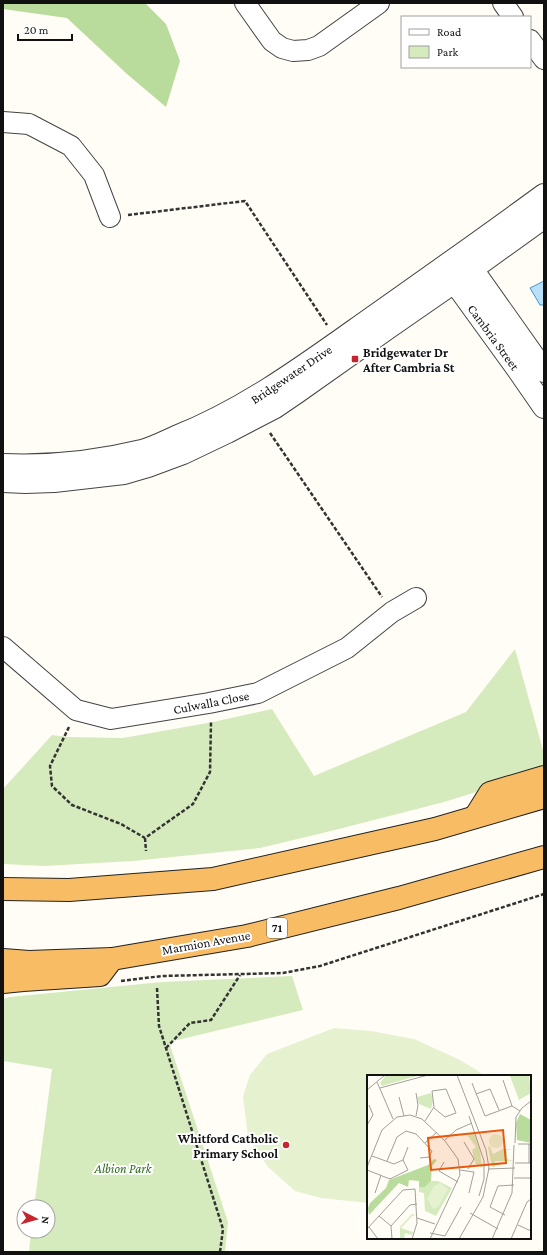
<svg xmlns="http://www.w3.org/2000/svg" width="547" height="1255" font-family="'Crimson Pro',serif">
<rect width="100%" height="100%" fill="#fffdf5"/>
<!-- green -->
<g fill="#d5ebbd">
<polygon points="515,649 544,754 544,771 444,802 331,831 260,848 133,861 44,866 3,864 3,789 52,735 68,737 123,738 213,722 272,709 314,776 466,712"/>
<polygon points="292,976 303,1010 169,1042 228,1222 225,1252 29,1252 31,1231 48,1231 48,1207 34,1207 52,1069 3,1061 3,999 10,997 162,982"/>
</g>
<!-- forest -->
<polygon fill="#b9dc9c" points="3,3 145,3 166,24 180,61 166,107 127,74 67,18 3,9"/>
<!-- pitch -->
<polygon fill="#e6f2cf" points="334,1028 371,1031 414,1039 458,1059 477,1070 484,1076 368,1076 368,1203 321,1198 295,1191 268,1167 248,1137 243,1096 250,1075 267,1054"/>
<!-- water -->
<polygon fill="#b9e0f7" stroke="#3f96cf" points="544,281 544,305 540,305 530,288"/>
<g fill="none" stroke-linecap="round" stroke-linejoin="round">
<!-- minor casing -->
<g stroke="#444" stroke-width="22">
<g id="minor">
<polyline points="245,3 272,41 282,48 293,51 308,50 319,46 379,3"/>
<polyline points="503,3 513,17"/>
<polyline points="530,40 544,59"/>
<polyline points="3,122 29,124 71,146 94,175 110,217"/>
<polyline points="3,647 76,710 111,719 209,703 258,693 347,648 392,612 416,598"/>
</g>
</g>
<!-- tertiary casing -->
<g stroke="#444" stroke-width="24">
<g id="tertiary">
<polyline points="464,258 544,371"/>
<polyline points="446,270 517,368 544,407"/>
<path d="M3 465C49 467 97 462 142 451 153 448 165 442 176 437 244 410 303 367 362 325 423 282 484 239 544 195"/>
<polyline points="3,481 25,482 54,481 124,473 148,466 183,453 227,432 275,407 297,392 389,327 454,282 544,217"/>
</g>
</g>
<!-- trunk casing -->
<g stroke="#222" stroke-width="24">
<g id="trunk">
<polyline points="475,817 490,793 544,777"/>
<polyline points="3,889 69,890 213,879 435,829 544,797"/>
<polyline points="3,960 29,962 112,959 247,936 399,898 544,857"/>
<polyline points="3,982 23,980 100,975 112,959"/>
</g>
</g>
<!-- path -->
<g stroke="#333" stroke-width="2.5" stroke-dasharray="4 2" stroke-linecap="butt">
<polyline points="128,215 245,201 327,325"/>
<polyline points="270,433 382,597"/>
<polyline points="69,727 50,766 52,786 72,805 121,824 145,838 193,804 210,772 211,722"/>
<polyline points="145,838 146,851"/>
<polyline points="121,981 162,976 283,973 320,966 544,894"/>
<polyline points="157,988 159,1026 223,1229 220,1252"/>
<polyline points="166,1048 190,1023 211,1020 240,975"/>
</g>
<!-- minor -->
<use href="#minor" stroke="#fff" stroke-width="20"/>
<!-- tertiary -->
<use href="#tertiary" stroke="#fff" stroke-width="22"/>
<!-- trunk -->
<use href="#trunk" stroke="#f7bc64" stroke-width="22"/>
</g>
<!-- markers -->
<g fill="#c4262e" stroke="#fff" stroke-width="1.5">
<rect x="351" y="355" width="8" height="8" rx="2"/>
<circle cx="286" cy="1145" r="4"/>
</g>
<g text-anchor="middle" stroke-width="4" stroke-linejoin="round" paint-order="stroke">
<!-- shield labels -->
<rect fill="#fff" stroke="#585858" stroke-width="1" x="267" y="918" width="20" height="20" rx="3"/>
<g font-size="12" font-weight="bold" fill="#111">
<text x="277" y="932">71</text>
</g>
<!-- street labels -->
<g font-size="13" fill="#111" stroke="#fff">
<text transform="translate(494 337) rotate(54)" y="5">Cambria Street</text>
<text transform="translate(291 374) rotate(-34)" y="5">Bridgewater Drive</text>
<text transform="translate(211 702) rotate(-11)" y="5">Culwalla Close</text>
<text transform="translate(206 942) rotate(-10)" y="5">Marmion Avenue</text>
</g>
<!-- poi labels -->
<g font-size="13" font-weight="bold" fill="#111" stroke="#fff" text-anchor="start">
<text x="363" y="357">Bridgewater Dr<tspan x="363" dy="15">After Cambria St</tspan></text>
<text x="278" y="1143" text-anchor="end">Whitford Catholic<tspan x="278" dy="15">Primary School</tspan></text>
</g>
<!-- park labels -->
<g font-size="13" font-style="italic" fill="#2f6b1f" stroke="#fff">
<text x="123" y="1173">Albion Park</text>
</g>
</g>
<!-- overview -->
<g transform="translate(367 1075)">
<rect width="164" height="164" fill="#fffdf5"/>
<path d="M19 0H53L15 11 13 8ZM162 0 164 18 152 25 143 1ZM64 18 66 26 64 34 52 29 50 22ZM107 58 113 75 115 93 108 88 105 75 109 72 100 60ZM123 71 126 79 136 74H146L140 75V84L147 86H128V92H125L121 72ZM64 106H71L85 113 69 141 58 136 57 118 52 117V112H58ZM45 139 49 140 45 141 34 153 46 157 45 160 38 158 37 164H33V152Z" fill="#d5ebbd"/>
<path d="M153 39 164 45V68L150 65 149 48ZM67 84 70 85 65 91 64 106 58 112H52V106L42 105 41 112 32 108 2 140 1 133 3 128 19 113 22 105 61 90Z" fill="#b9dc9c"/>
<path d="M122 66a7 7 0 1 1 14 0a7 7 0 1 1-14 0ZM66 108V112L73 108 81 114 71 132 66 134 60 124 66 113Z" fill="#e6f2cf"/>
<path fill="none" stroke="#a09f9a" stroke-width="1" d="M90 0 119 75 122 93 116 122 92 164M136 5 145 31 153 36M10 7 26 44M105 8 118 41 145 31M13 13 61 0M0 15 18 0M109 19 123 14 132 35M32 22 37 41M49 41 51 30 49 18M102 41 117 86V104L112 121M58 46 67 32 65 16 79 14 89 38 78 42 67 33M0 50 6 40 2 30M77 66 89 55 105 48M97 67 107 84 101 94M58 68 70 57M148 68 149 42 155 33 164 26M151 69H164M162 69V88M36 85 41 72M20 86 30 62 39 56 49 59 65 76 62 82 53 83M77 87 72 96 91 107M148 88H164M0 92 15 55 30 42 43 40 55 44 78 66 91 84 93 100 63 164M121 94 148 93M0 95 23 104 41 95 36 85 27 89 5 81M93 95 107 97 102 118M147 103H164M8 118 14 100M103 138 131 154M138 140 123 132 131 111 147 110M12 141 24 151M50 143 68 149M151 150 164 156M2 152 11 164M0 154 36 115 48 114 50 148 45 164M63 158 78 161 94 132M25 164 24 151 43 130 50 129M125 164 145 118 147 70M144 164 160 127 164 124"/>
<path fill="#e8590c" fill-opacity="0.15" stroke="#e8590c" stroke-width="2" d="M136 55 139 88 64 95 61 63Z"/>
<rect width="164" height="164" fill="none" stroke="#111" stroke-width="2"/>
</g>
<!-- border -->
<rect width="547" height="1255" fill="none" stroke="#111111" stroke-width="8"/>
<!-- legend -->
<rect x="401" y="16" width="130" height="52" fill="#ffffff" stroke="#a0a0a0"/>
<rect x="409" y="29" width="20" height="6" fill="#ffffff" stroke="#a0a0a0"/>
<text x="437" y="36" font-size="12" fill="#111111">Road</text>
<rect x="409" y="46" width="20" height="12" fill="#d5ebbd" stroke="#a0a0a0"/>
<text x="437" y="56" font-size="12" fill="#111111">Park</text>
<!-- north arrow -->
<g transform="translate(36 1219) rotate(96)"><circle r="19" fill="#ffffff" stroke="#a0a0a0"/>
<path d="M0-3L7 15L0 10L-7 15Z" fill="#c4262e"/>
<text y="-6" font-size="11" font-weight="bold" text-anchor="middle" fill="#111111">N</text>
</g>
<!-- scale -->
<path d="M18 34v6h54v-6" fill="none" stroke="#111111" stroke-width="2"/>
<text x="24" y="34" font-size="12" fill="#111111" stroke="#ffffff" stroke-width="3" paint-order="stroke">20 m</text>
</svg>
